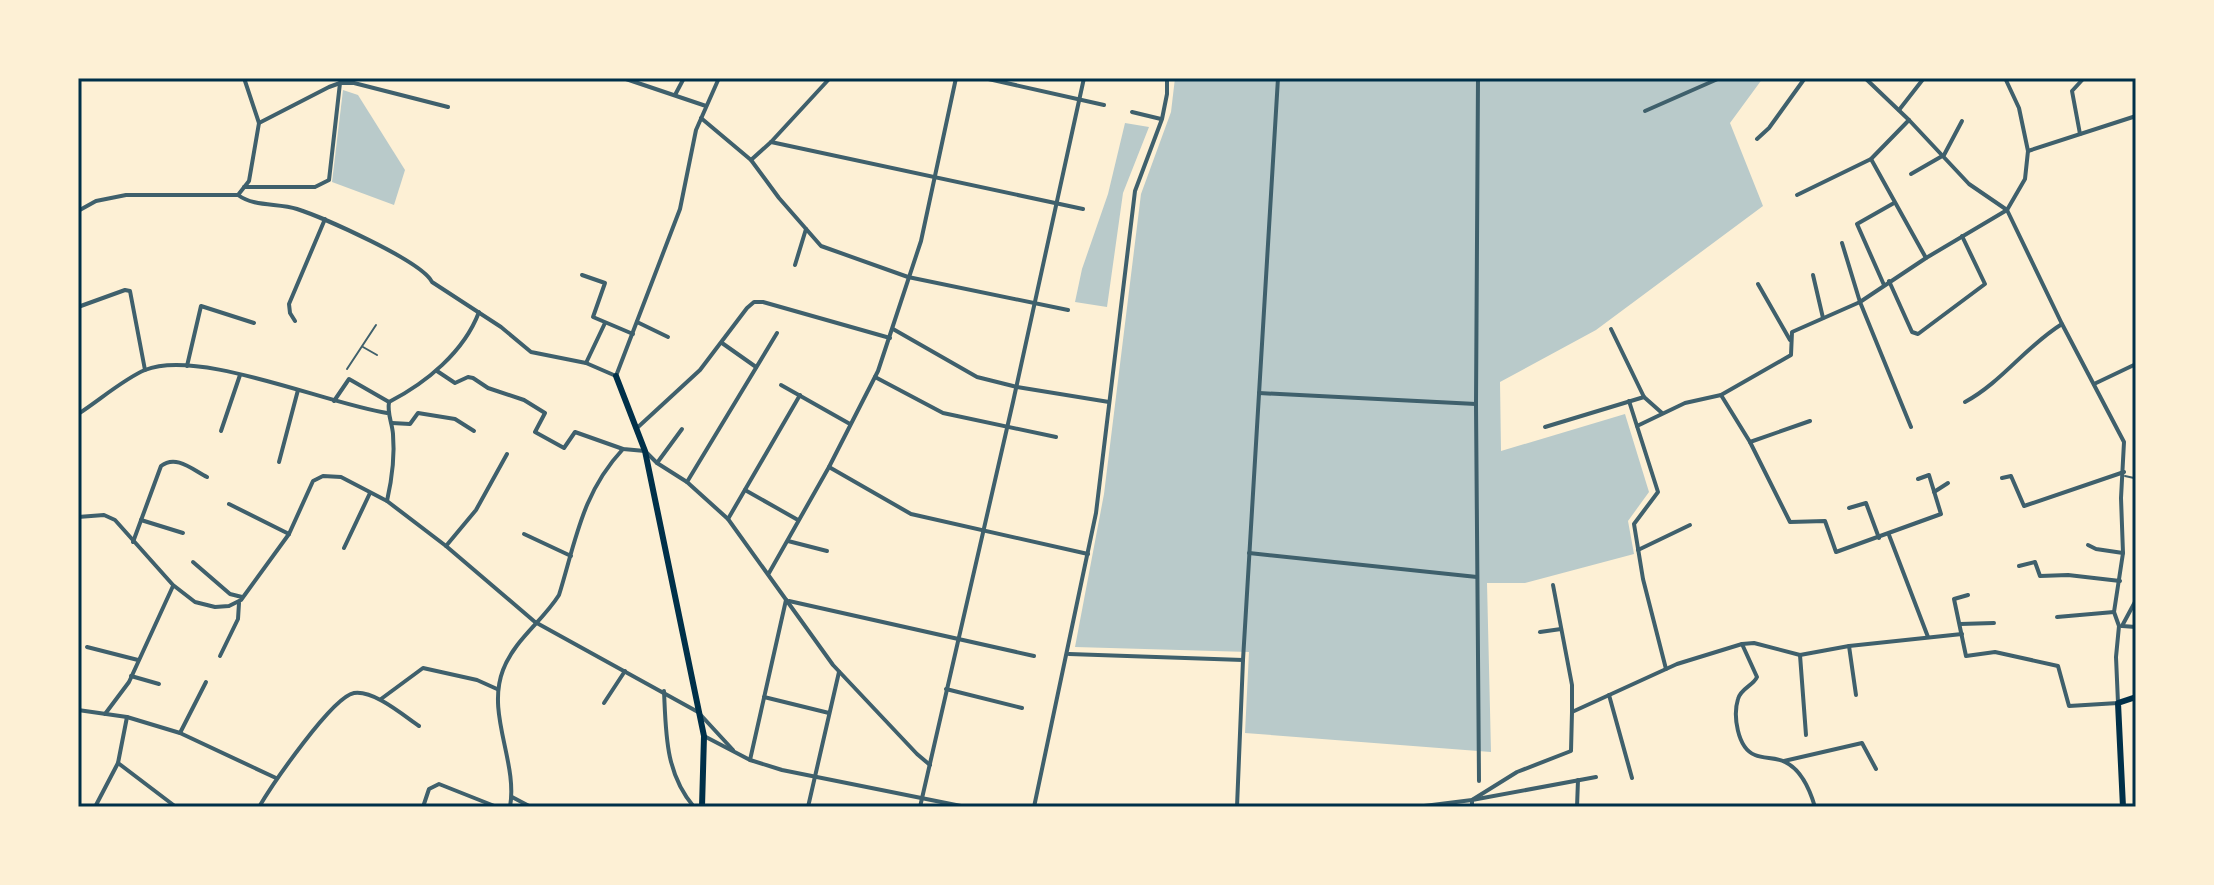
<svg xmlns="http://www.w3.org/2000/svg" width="2214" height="885" font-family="Montserrat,sans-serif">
<rect width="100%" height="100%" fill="#fdf0d5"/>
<!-- green -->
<g fill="#b9caca">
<polygon points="1175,78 1763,78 1730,123 1763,206 1596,330 1500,382 1501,451 1625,414 1649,492 1628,521 1634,554 1525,583 1487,583 1491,752 1245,733 1249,652 1075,647 1104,494 1141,194 1171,112"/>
<polygon points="343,90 358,95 405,170 394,205 332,182"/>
<polygon points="1125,123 1149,127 1123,193 1107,307 1075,302 1082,269 1108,194"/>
</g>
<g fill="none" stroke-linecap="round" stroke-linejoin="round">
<!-- service -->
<g stroke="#3f606c" stroke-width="2">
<polyline points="363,347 377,355"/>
<polyline points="347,369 376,325"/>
<polyline points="2125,476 2134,478"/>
</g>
<!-- minor -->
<g stroke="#3f606c" stroke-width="4">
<polyline points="244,78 259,123"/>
<polyline points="623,78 706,106"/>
<polyline points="984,78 1104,105"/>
<polyline points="1478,78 1476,404 1479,781"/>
<polyline points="1865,78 1909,120 1969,184 2007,210 2062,324 2124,442 2121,498 2123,553 2114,612 2119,626 2116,657 2118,703 2069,706 2058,666 1995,652 1966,656 1954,599 1968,595"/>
<polyline points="675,95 684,78"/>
<polyline points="1899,110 1924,78"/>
<polyline points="1645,111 1720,78"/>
<polyline points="1132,112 1161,119"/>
<polyline points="701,118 751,160 779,198 821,246 908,277 1068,310"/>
<polyline points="2080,134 2072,91 2084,78"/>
<polyline points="1757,139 1769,128 1805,78"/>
<polyline points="771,142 1083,209"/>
<polyline points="2028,151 2136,116"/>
<polyline points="1871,159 1926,258"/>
<polyline points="751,160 771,142 830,78"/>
<polyline points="1911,174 1944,155 1962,121"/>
<polyline points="244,187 315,187 329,180 340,83"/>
<polyline points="238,195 249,181 259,123 329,87 340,83 354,83 448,107"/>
<polyline points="1797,195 1871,159 1909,120"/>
<path d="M78 211 96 201 126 195H238C254 207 278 203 297 209 322 217 422 261 432 282L501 327 531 352 586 363 616 376 680 209 696 130 719 78"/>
<polyline points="1842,243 1860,302 1911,427"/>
<polyline points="795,265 806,229"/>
<polyline points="582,275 605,283 593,317 633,334"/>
<polyline points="1813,275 1823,318"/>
<polyline points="1889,281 1912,332 1918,334 1985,284 1962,236"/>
<polyline points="1758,284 1790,340"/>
<polyline points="1884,285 1857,224 1894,203"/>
<polyline points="78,307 125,290 130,291 145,370"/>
<polyline points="295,321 290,313 289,304 325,219"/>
<polyline points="637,322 668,337"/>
<polyline points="893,329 977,377 1017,387 1109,402"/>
<polyline points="1611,329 1644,397 1662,413"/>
<polyline points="722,343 756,367"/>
<polyline points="586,363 605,323"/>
<polyline points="187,366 201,306 254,323"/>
<polyline points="437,371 455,383 468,377 473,378 488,388 524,400 545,413 535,432 564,448 575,432 623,449 645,451 657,463 687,482 728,519 833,665 917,754 930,765"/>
<polyline points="875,377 943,413 1056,437"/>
<polyline points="2094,384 2136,364"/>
<polyline points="781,385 850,424"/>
<polyline points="1259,393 1476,404"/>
<polyline points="1721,395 1750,442 1790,522 1825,521 1836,552 1941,514 1929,475 1918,479"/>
<polyline points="334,401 349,379 389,402"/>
<polyline points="1629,401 1658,492 1634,524 1643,579 1666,669"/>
<path d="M389 402C426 383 464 352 479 312"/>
<path d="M1965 402C2002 382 2026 346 2062 324"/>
<path d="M78 414C97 402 125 378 145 370 198 348 327 404 387 413"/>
<polyline points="392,423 410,424 418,413 455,419 474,431"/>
<polyline points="1637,426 1685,403 1721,395 1791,355 1792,332 1860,302 1926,258 2007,210 2025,179 2028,151 2019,108 2005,78"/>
<polyline points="1545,427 1644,397"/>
<polyline points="637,428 700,370 747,308 754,302 763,302 890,338"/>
<polyline points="221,431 240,375"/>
<polyline points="1750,442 1810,421"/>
<polyline points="279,462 298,390"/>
<polyline points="657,463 682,429"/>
<polyline points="829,467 911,514 1088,554"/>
<polyline points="2002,478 2011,476 2024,506 2124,472"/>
<polyline points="687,482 777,333"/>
<polyline points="745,490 798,520"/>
<polyline points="1934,492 1948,483"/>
<path d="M387 501C392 479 395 457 393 434 392 422 387 414 389 402"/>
<polyline points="229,504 289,534"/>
<polyline points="1849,508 1866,503 1879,538"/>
<polyline points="78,517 104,515 115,520 173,585 195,602 215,607 229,606 241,600 289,534 313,481 323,476 341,477 387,501 446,546 535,622 698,712 733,750"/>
<polyline points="728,519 800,395"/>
<polyline points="141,520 183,533"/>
<polyline points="524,534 571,556"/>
<polyline points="1889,535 1928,637"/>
<polyline points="788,541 827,551"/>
<path d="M133 542 161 466C176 454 193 470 207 477"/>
<polyline points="2088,545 2096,549 2123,553"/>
<polyline points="446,546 476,510 507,454"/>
<polyline points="344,548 370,493"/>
<polyline points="1638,550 1690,525"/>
<polyline points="1249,553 1477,577"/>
<polyline points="193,562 230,594 242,597"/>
<polyline points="2019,566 2035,562 2040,576 2068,575 2120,581"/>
<polyline points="769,573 829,467 878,371 921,241 956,78"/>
<polyline points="1553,585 1572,685 1572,712"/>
<polyline points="789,601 1034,656"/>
<polyline points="2057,617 2114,612"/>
<polyline points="1960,624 1994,623"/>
<polyline points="2122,626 2136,600"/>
<polyline points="2122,626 2136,627"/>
<polyline points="1540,632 1561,629"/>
<path d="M1742 644 1757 677C1753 686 1741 688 1738 699 1733 715 1737 748 1755 755 1764 759 1776 757 1785 762 1802 770 1810 790 1815 807"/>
<polyline points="1849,646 1856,695"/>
<polyline points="87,647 138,660"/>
<polyline points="1069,654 1243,660"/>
<polyline points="1800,655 1806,735"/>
<polyline points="220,656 238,619 239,603"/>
<polyline points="131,676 159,684"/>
<polyline points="946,689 1022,708"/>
<path d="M664 691C666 733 665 773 694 807"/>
<polyline points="1609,695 1632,778"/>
<polyline points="764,697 829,713"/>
<polyline points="381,699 423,668 477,680 497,689"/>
<polyline points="604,703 625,671"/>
<polyline points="78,710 127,717 180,733 276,778"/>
<polyline points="105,714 129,682 173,586"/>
<polyline points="180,733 206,682"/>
<polyline points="704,736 750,760 782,770 966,807"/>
<polyline points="750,760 786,600"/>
<polyline points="1784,761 1862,743 1876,769"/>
<polyline points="118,763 176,807"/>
<polyline points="512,797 531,807"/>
<polyline points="95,807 118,763 127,717"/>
<path d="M259 807C272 785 332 697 354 693 374 690 403 715 419 726"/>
<polyline points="423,807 429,789 439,784 497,807"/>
<path d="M510 807C518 762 486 714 503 670 515 639 542 622 559 595 576 540 582 493 623 449"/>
<polyline points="808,807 839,672"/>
<polyline points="920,807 1013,402 1084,78"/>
<polyline points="1034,807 1096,513 1135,191 1162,119 1167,94 1167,78"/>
<polyline points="1237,807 1243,660 1278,78"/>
<polyline points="1416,807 1472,800 1517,772 1571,751 1572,712 1677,664 1742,644 1754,643 1800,655 1849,646 1962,634"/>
<polyline points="1472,807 1472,800 1596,777"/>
<polyline points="1577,807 1578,780"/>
</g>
<!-- secondary -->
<polyline stroke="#003049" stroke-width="6" points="616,376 645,451 704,736 702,807"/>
<!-- primary -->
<polyline stroke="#003049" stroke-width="6" points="2123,807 2118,703 2136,697"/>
</g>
<!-- border -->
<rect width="2214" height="885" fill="none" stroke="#fdf0d5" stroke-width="160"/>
<rect x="80" y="80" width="2054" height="725" fill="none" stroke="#003049" stroke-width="3"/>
</svg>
